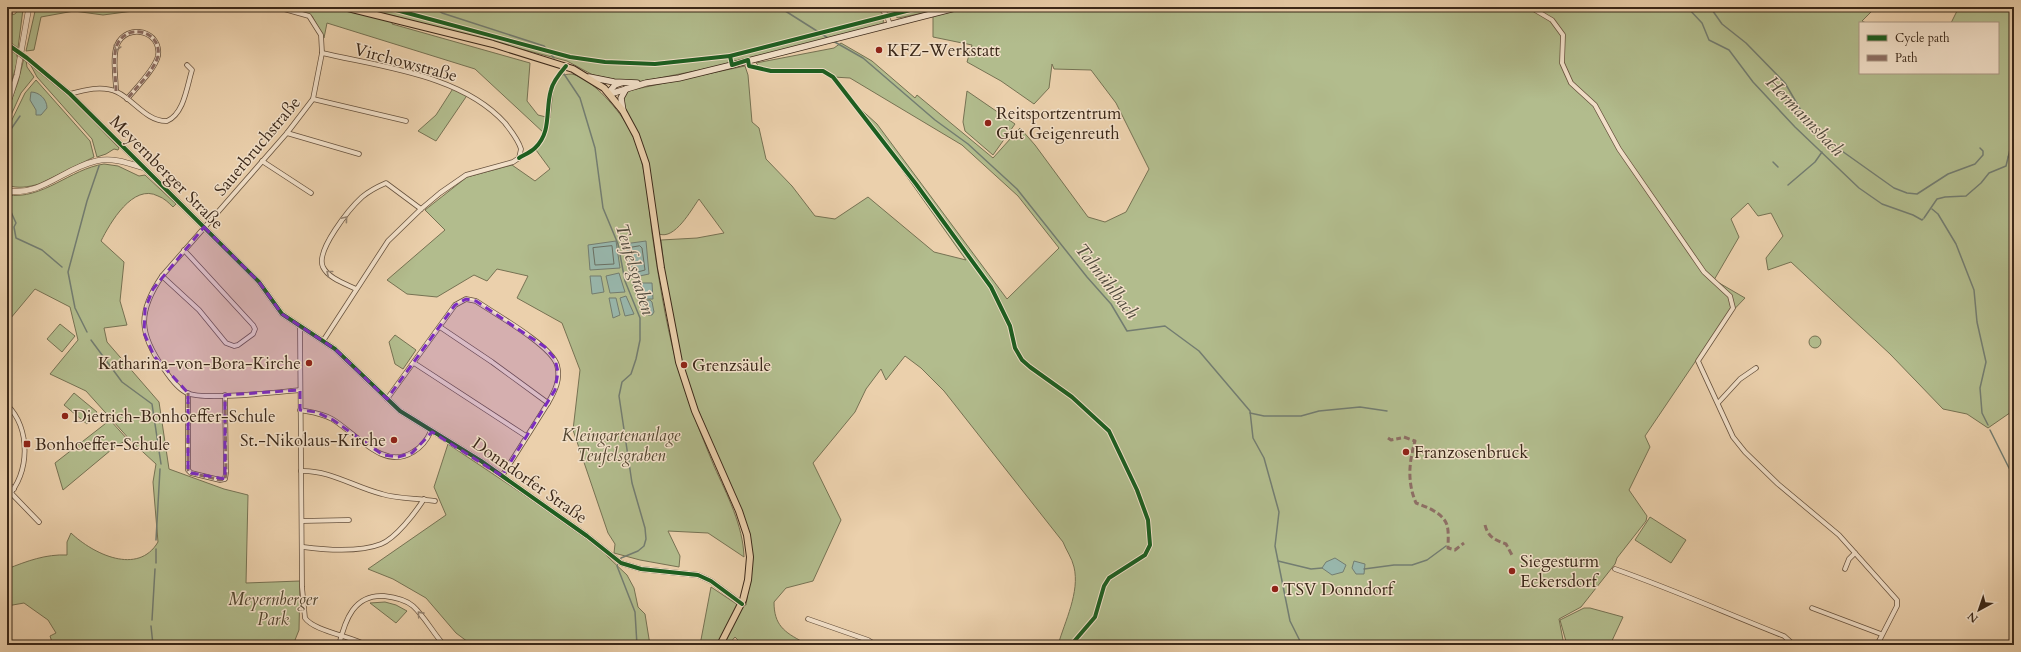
<svg xmlns="http://www.w3.org/2000/svg" width="2021" height="652" font-family="Cardo,serif">
<rect width="100%" height="100%" fill="#ebd0ac"/>
<filter id="stains"><feTurbulence type="fractalNoise" baseFrequency=".005" numOctaves="4"/><feColorMatrix values="0 0 0 0 .2 0 0 0 0 .09 0 0 0 0 .02 0 0 0 .5 -.17"/></filter>
<radialGradient id="worn" r=".72"><stop offset=".6" stop-color="#630" stop-opacity="0"/><stop offset="1" stop-color="#630" stop-opacity=".3"/></radialGradient>
<!-- green -->
<g fill="#b2bc8d" stroke="#767253">
<polygon points="36,7 163,7 103,15 74,11 41,17 34,50 26,51"/>
<path d="M284 7H1876L1862 21 1866 23H1860V73H1998V23H1951L1959 7H2014V410L1988 428 1967 414 1943 409 1890 354 1791 262 1768 270 1766 258 1783 236 1771 213 1758 216 1748 203 1731 219 1739 237 1714 280 1745 298 1722 322 1645 436 1650 447 1629 490 1647 516 1646 521 1617 558 1615 564 1581 607 1559 619 1564 645H1058C1065 621 1080 592 1074 567 1072 558 1066 550 1063 542L944 391 921 368 905 356 886 380 881 369 866 389 855 412 813 463 841 520 813 581 786 588 774 602C774 625 784 632 803 642L805 645H743L735 637 728 645H700L711 587 738 605H746L752 563 743 516 694 400 679 356 665 275 661 240 697 238 724 233 699 199C691 210 675 240 659 234L649 172 624 106 622 99 627 91 745 66 748 75 752 122 759 128 766 159 792 186 815 216 835 219 868 197 934 252 966 260 856 105 877 124 1007 299 1059 248 1018 196 962 145 850 78 833 77 823 71 795 72 760 67 756 63 834 48 841 43 872 61 915 98 917 95 993 158 1020 128 1035 145 1088 217 1105 222 1126 212 1149 169 1116 103 1091 70 1054 69 1052 64 1049 88 1034 104 1001 81 967 62 972 45 933 37V11L898 18 884 9 883 26 710 68 644 81 628 82 593 75 567 61 394 16 392 24 530 63 527 101 538 115 550 118 553 90 560 75C563 75 568 74 572 74 593 79 620 111 630 130 646 161 648 199 652 233 658 274 665 320 676 361 686 397 700 432 714 466 727 495 743 525 744 557L708 533 668 531 680 556 679 567 640 560 614 553 615 544 608 533 573 430 580 370 562 323 517 298 528 276 497 269 487 281 474 275 437 297 407 294 387 280 445 230 425 210 467 177 512 165 535 181 550 169 536 150 545 134 475 69 327 23 324 38 312 16Z"/>
<polygon points="19,9 23,9 18,48 7,40 7,16 15,14"/>
<polygon points="9,49 16,52 18,60 7,97 7,58"/>
<polygon points="24,58 26,60 27,67 34,77 21,93 7,124 7,112 18,82"/>
<polygon points="29,62 69,96 119,148 118,150 114,149 106,154 97,157 92,139 37,77"/>
<path d="M36 80 90 141 94 157 39 184C28 187 18 189 7 185V130L25 93Z"/>
<polygon points="454,87 468,94 436,141 418,131 436,115"/>
<polygon points="967,91 1015,124 993,155 965,131 963,122"/>
<path d="M104 164 118 166 139 176 145 175 176 204 173 207C169 203 164 198 158 196 133 183 110 223 101 241L124 262 120 301 127 325 104 328 107 342 159 402 169 469 224 489 248 495 246 583 300 581 299 630 293 645H53L50 636 56 633 48 620 24 603 7 606V569C27 561 46 554 67 555V542L71 533C93 554 138 576 158 542L153 482 156 464 131 441 86 391 50 374 78 340 70 307 35 289 10 319 7 315V195C43 200 70 169 104 164Z"/>
<polygon points="60,324 75,336 62,352 47,339"/>
<polygon points="395,335 416,350 403,369 395,364 389,342"/>
<circle cx="1815" cy="342" r="6"/>
<polygon points="74,393 97,412 87,424 64,405"/>
<polygon points="110,420 128,440 117,445 63,490 55,463"/>
<polygon points="448,444 541,506 605,552 608,557 627,575 634,588 638,607 645,614 650,645 472,645 456,633 426,598 393,579 368,569 446,515 434,487"/>
<polygon points="1650,517 1686,540 1671,563 1635,540"/>
<polygon points="385,602 396,605 407,611 396,623 370,603"/>
<polygon points="1584,608 1590,608 1623,617 1610,645 1567,645 1560,620"/>
</g>
<!-- water -->
<g fill="#98b6ab" stroke="#737d71">
<path d="M31 92C39 92 47 99 47 108L41 115H36V110L30 100Z"/>
<polygon points="616,241 620,268 590,270 588,245"/>
<polygon points="646,241 649,274 630,278 624,244"/>
<polygon points="619,273 625,292 610,293 606,276"/>
<polygon points="590,276 601,276 604,292 592,294"/>
<polygon points="635,283 652,283 653,299 638,299 633,285"/>
<polygon points="626,296 634,314 625,316 620,298"/>
<polygon points="609,298 616,298 620,315 613,318"/>
<polygon points="650,300 652,302 654,312 652,315 648,315 641,305 642,301"/>
<polygon points="1335,558 1346,565 1343,572 1332,575 1322,568 1326,562"/>
<polygon points="1354,561 1365,564 1364,574 1356,574 1352,568"/>
</g>
<g fill="none" stroke-linecap="round" stroke-linejoin="round">
<!-- shore -->
<g stroke="#6a6f62" stroke-width="1">
<polygon points="612,246 614,264 595,265 593,248"/>
<polygon points="640,246 642,248 645,270 634,273 629,248"/>
</g>
<!-- stream -->
<g stroke="#737d71" stroke-width="1.5">
<polyline points="433,7 442,13 544,46 554,58"/>
<polyline points="779,7 828,38"/>
<polyline points="1687,7 1702,23 1709,40 1729,50 1753,82 1795,127 1859,188 1882,204 1913,215 1922,220 1923,219"/>
<polyline points="1710,7 1722,24 1746,43 1785,83 1803,114 1818,134 1894,188 1907,193 1917,194 1948,174 1975,164 1983,155 1983,151 1980,148"/>
<polyline points="833,41 863,58 935,120 968,144 1017,189 1087,277 1111,304 1127,331 1165,326 1199,351 1250,411 1253,438 1264,458 1279,512 1275,546 1290,621 1302,645"/>
<polyline points="564,74 580,98 595,148 603,208 618,244 625,281 640,318 640,340 636,359 631,374 622,382 619,396 632,483 645,528 646,539 644,546 638,551 621,558 617,566 635,612 637,645"/>
<polyline points="7,135 20,116"/>
<polyline points="2008,157 2014,157"/>
<polyline points="1773,162 1778,167"/>
<polyline points="7,184 8,185"/>
<polyline points="1788,185 1815,162 1822,152"/>
<polyline points="7,203 16,223 14,227 16,238 42,250 62,267"/>
<polyline points="1932,209 1938,214 1956,244 1974,290 1977,322 1986,362 1980,388 1982,413 1988,425"/>
<polyline points="1924,218 1937,199 1945,197 1966,196 1981,183 1989,173 2006,166 2014,133"/>
<polyline points="87,332 75,308 68,272 87,201 99,166"/>
<polyline points="91,340 122,382 152,404 161,464"/>
<polyline points="1250,413 1264,416 1301,416 1319,411 1360,407 1387,411"/>
<polyline points="1990,430 2014,478"/>
<polyline points="156,540 160,469"/>
<polyline points="1278,561 1311,569 1322,568"/>
<polyline points="156,563 156,549"/>
<polyline points="1364,569 1394,565 1412,565 1427,560 1446,546"/>
<polyline points="152,620 155,569"/>
<polyline points="151,626 153,645"/>
</g>
<!-- minor casing -->
<g stroke="#67523e" stroke-width="5.5">
<g id="minor">
<path d="M277 7 309 16 321 35 322 53 313 99 287 133 162 276C137 313 139 334 164 369 170 378 178 389 187 393 204 401 278 392 300 390"/>
<polyline points="880,7 887,16 890,25"/>
<polyline points="1530,7 1552,20 1563,35 1562,63 1571,83 1595,105 1619,149 1704,272 1730,296 1733,308 1698,361 1733,437 1745,452 1778,484 1839,535 1897,600 1897,606 1877,645"/>
<polyline points="251,8 252,7"/>
<path d="M322 53C382 67 462 75 505 123 511 131 518 139 521 149L519 158 513 162 466 175 440 193 421 209 388 241 323 341"/>
<path d="M116 91C116 78 112 58 117 45 127 22 162 31 158 56 155 69 136 88 127 99"/>
<path d="M70 94C84 90 102 85 117 92 134 100 147 122 167 121 184 114 187 86 192 70L187 65"/>
<polyline points="313,99 406,121"/>
<polyline points="287,133 359,154"/>
<polyline points="262,161 311,193"/>
<polyline points="162,276 199,310 226,343 234,346 238,345 253,334 255,329 253,325 184,250"/>
<path d="M356 289C346 284 328 278 323 267 315 251 350 208 362 197 368 192 379 186 386 183L421 209"/>
<path d="M300 327 302 587 305 618C314 631 350 636 366 645"/>
<polyline points="440,327 492,362 548,403"/>
<polyline points="414,363 526,436"/>
<polyline points="188,393 188,470 191,473 220,480 225,479 226,473 225,395"/>
<path d="M387 399 455 305 466 299 476 301C495 314 551 345 557 365 561 379 555 391 548 403L502 476"/>
<polyline points="1718,403 1740,379 1756,368"/>
<path d="M7 405C31 428 30 474 7 497"/>
<path d="M300 410C311 412 322 413 332 419 356 433 383 471 413 452 422 447 427 440 431 431"/>
<path d="M301 471C330 470 354 487 382 494 398 499 417 498 435 501"/>
<polyline points="7,484 14,489"/>
<polyline points="11,493 39,522"/>
<polyline points="302,521 349,520"/>
<path d="M303 547C326 550 358 553 381 544 396 538 415 513 424 499"/>
<path d="M1615 569C1672 589 1728 614 1784 636L1794 645"/>
<polyline points="1845,569 1849,559 1855,553"/>
<polyline points="1812,608 1881,634"/>
<polyline points="808,619 868,640 876,645"/>
<path d="M339 645C345 620 354 594 384 596 393 597 406 600 413 606 425 617 433 633 444 645"/>
<polyline points="1863,645 1864,644 1871,645"/>
</g>
</g>
<!-- tertiary casing -->
<g stroke="#67523e" stroke-width="6">
<g id="tertiary">
<polyline points="26,58 70,94 259,282 282,314 335,349 400,411 481,461 587,536 621,563 641,569 698,575 711,581 742,604"/>
<polyline points="7,106 17,75 29,7"/>
<path d="M7 191C42 196 64 168 96 161 112 157 128 163 144 168"/>
</g>
</g>
<!-- secondary casing -->
<g stroke="#3b2819" stroke-width="7">
<g id="secondary">
<polyline points="589,77 614,82 637,83"/>
<polyline points="609,92 615,85 621,83"/>
<polyline points="610,94 646,83 679,78 732,65 959,7"/>
<polyline points="623,111 621,98 626,89"/>
</g>
</g>
<!-- primary casing -->
<g stroke="#3b2819" stroke-width="8">
<polyline id="primary" points="344,7 493,44 573,69 604,88 623,111 636,135 646,164 661,268 679,362 695,411 739,511 747,535 750,557 748,580 743,600 720,645"/>
</g>
<!-- minor -->
<use href="#minor" stroke="#f2e0c9" stroke-width="4"/>
<!-- tertiary -->
<use href="#tertiary" stroke="#f2e0c9" stroke-width="5"/>
<!-- secondary -->
<use href="#secondary" stroke="#f2e0c9" stroke-width="5.5"/>
<!-- primary -->
<use href="#primary" stroke="#ebd0ac" stroke-width="6"/>
<!-- tertiary-bridge casing -->
<g stroke="#67523e" stroke-width="6" stroke-linecap="butt">
<polyline id="tertiary-bridge" points="11,47 26,58"/>
</g>
<!-- tertiary-bridge -->
<use href="#tertiary-bridge" stroke="#f2e0c9" stroke-width="5"/>
<!-- quiet -->
<g stroke="#8d6e63" stroke-width="3" stroke-dasharray="6 3" stroke-linecap="butt">
<polyline points="7,15 14,12 18,7"/>
<path d="M116 91C116 78 112 58 117 45 127 22 162 31 158 56 155 69 136 88 127 99"/>
<polyline points="188,393 188,470 191,473 220,480 225,479 226,473 225,395"/>
<path d="M1404 437 1415 441C1409 462 1407 482 1416 503 1427 507 1443 513 1447 525 1449 532 1448 542 1448 548L1455 550 1464 543"/>
<polyline points="1388,438 1391,440 1401,438"/>
<polyline points="7,484 14,489"/>
<path d="M1485 525C1488 537 1495 540 1506 544L1512 555"/>
</g>
<!-- cycleway casing -->
<g stroke="#f2e0c9" stroke-width="6">
<g id="cycleway">
<polyline points="385,7 570,57 605,62 655,64 730,56 922,7"/>
<polyline points="7,44 27,58 70,94 259,282 282,314 335,349 400,411 481,461 587,536 621,563 641,569 698,575 711,581 742,604"/>
<polyline points="730,56 732,65 748,60 749,66 771,71 823,71 833,77 916,184 991,287 1010,326 1015,348 1022,360 1030,367 1072,397 1109,431 1137,490 1148,520 1150,545 1145,555 1109,578 1104,586 1095,617 1071,645"/>
<path d="M519 158C524 155 531 152 535 148 552 132 545 110 551 90 553 81 560 73 566 66"/>
</g>
</g>
<!-- cycleway -->
<use href="#cycleway" stroke="#1b5e20" stroke-width="4"/>
</g>
<!-- one-way arrows -->
<defs><path id="oneway-chevron" d="M-2-3.5L2.5 0L-2 3.5" fill="none" stroke-width="1.6" stroke-linecap="round" stroke-linejoin="round"/></defs>
<g stroke="#968471">
<use href="#oneway-chevron" transform="translate(117 48) rotate(105)"/>
<use href="#oneway-chevron" transform="translate(345 219) rotate(-50)"/>
<use href="#oneway-chevron" transform="translate(329 273) rotate(-142)"/>
<use href="#oneway-chevron" transform="translate(420 614) rotate(-132)"/>
</g>
<!-- marked area -->
<path fill="#7b2cbf" fill-opacity="0.2" stroke="#7b2cbf" stroke-width="3" stroke-dasharray="8 5" stroke-linejoin="round" d="M204 227 259 282 282 314 335 349 387 399 455 305 466 299 476 301 545 347 555 359 558 372 555 390 502 476 432 432 412 453 398 457 383 455 333 420 316 412 300 410V390L225 395V479L191 473 188 470V393L154 356 144 333 145 309 153 289Z"/>
<!-- markers -->
<g fill="#8f2418" stroke="#f2e0c9" stroke-width="1.5">
<circle cx="879" cy="50" r="4"/>
<circle cx="988" cy="123" r="4"/>
<circle cx="309" cy="363" r="4"/>
<circle cx="684" cy="365" r="4"/>
<circle cx="65" cy="416" r="4"/>
<circle cx="394" cy="440" r="4"/>
<rect x="23" y="440" width="8" height="8" rx="2"/>
<circle cx="1406" cy="452" r="4"/>
<circle cx="1512" cy="571" r="4"/>
<circle cx="1275" cy="589" r="4"/>
</g>
<g text-anchor="middle" stroke-width="3" stroke-linejoin="round" paint-order="stroke">
<!-- poi labels -->
<g font-size="17" fill="#3b2819" stroke="#f2e0c9" text-anchor="start">
<text x="887" y="56">KFZ-Werkstatt</text>
<text x="996" y="119">Reitsportzentrum<tspan x="996" dy="20">Gut Geigenreuth</tspan></text>
<text x="301" y="369" text-anchor="end">Katharina-von-Bora-Kirche</text>
<text x="692" y="371">Grenzsäule</text>
<text x="73" y="422">Dietrich-Bonhoeffer-Schule</text>
<text x="386" y="446" text-anchor="end">St.-Nikolaus-Kirche</text>
<text x="35" y="450">Bonhoeffer-Schule</text>
<text x="1414" y="458">Franzosenbruck</text>
<text x="1520" y="567">Siegesturm<tspan x="1520" dy="20">Eckersdorf</tspan></text>
<text x="1283" y="595">TSV Donndorf</text>
</g>
<!-- street labels -->
<g font-size="17" fill="#3b2819" stroke="#f2e0c9">
<text transform="translate(406 62) rotate(15)" y="6">Virchowstraße</text>
<text transform="translate(257 146) rotate(-50)" y="6">Sauerbruchstraße</text>
<text transform="translate(167 172) rotate(45)" y="6">Meyernberger Straße</text>
<text transform="translate(530 480) rotate(35)" y="6">Donndorfer Straße</text>
</g>
<!-- park labels -->
<g font-size="17" font-style="italic" fill="#534630" stroke="#f2e0c9">
<text x="621" y="441">Kleingartenanlage<tspan x="621" dy="20">Teufelsgraben</tspan></text>
<text x="273" y="605">Meyernberger<tspan x="273" dy="20">Park</tspan></text>
</g>
<!-- water labels -->
<g font-size="18" font-style="italic" fill="#524c3e" stroke="#f2e0c9">
<text transform="translate(1805 116) rotate(46)" y="6">Hermannsbach</text>
<text transform="translate(635 269) rotate(73)" y="6">Teufelsgraben</text>
<text transform="translate(1107 281) rotate(52)" y="6">Talmühlbach</text>
</g>
</g>
<!-- margin -->
<rect width="2021" height="652" fill="none" stroke="#ebd0ac" stroke-width="24"/>
<rect x="8" y="8" width="2005" height="636" fill="none" stroke="#3b2819" stroke-width="2"/>
<rect x="12" y="12" width="1997" height="628" fill="none" stroke="#3b2819"/>
<!-- legend -->
<rect x="1859" y="22" width="140" height="52" fill="#f2e0c9" stroke="#a99683"/>
<rect x="1867" y="35" width="20" height="6" fill="#1b5e20" stroke="#a99683"/>
<text x="1895" y="42" font-size="12" fill="#3b2819">Cycle path</text>
<rect x="1867" y="55" width="20" height="6" fill="#8d6e63" stroke="#a99683"/>
<text x="1895" y="62" font-size="12" fill="#3b2819">Path</text>
<!-- north arrow -->
<g transform="translate(1979 610) rotate(220)" stroke="#f2e0c9" stroke-width="3" paint-order="stroke">
<path d="M0-3L7 15L0 10L-7 15Z" fill="#3b2819"/>
<text y="-6" font-size="11" font-weight="bold" text-anchor="middle" fill="#3b2819">N</text>
</g>
<rect width="100%" height="100%" filter="url(#stains)"/>
<rect width="100%" height="100%" fill="url(#worn)"/>
</svg>
